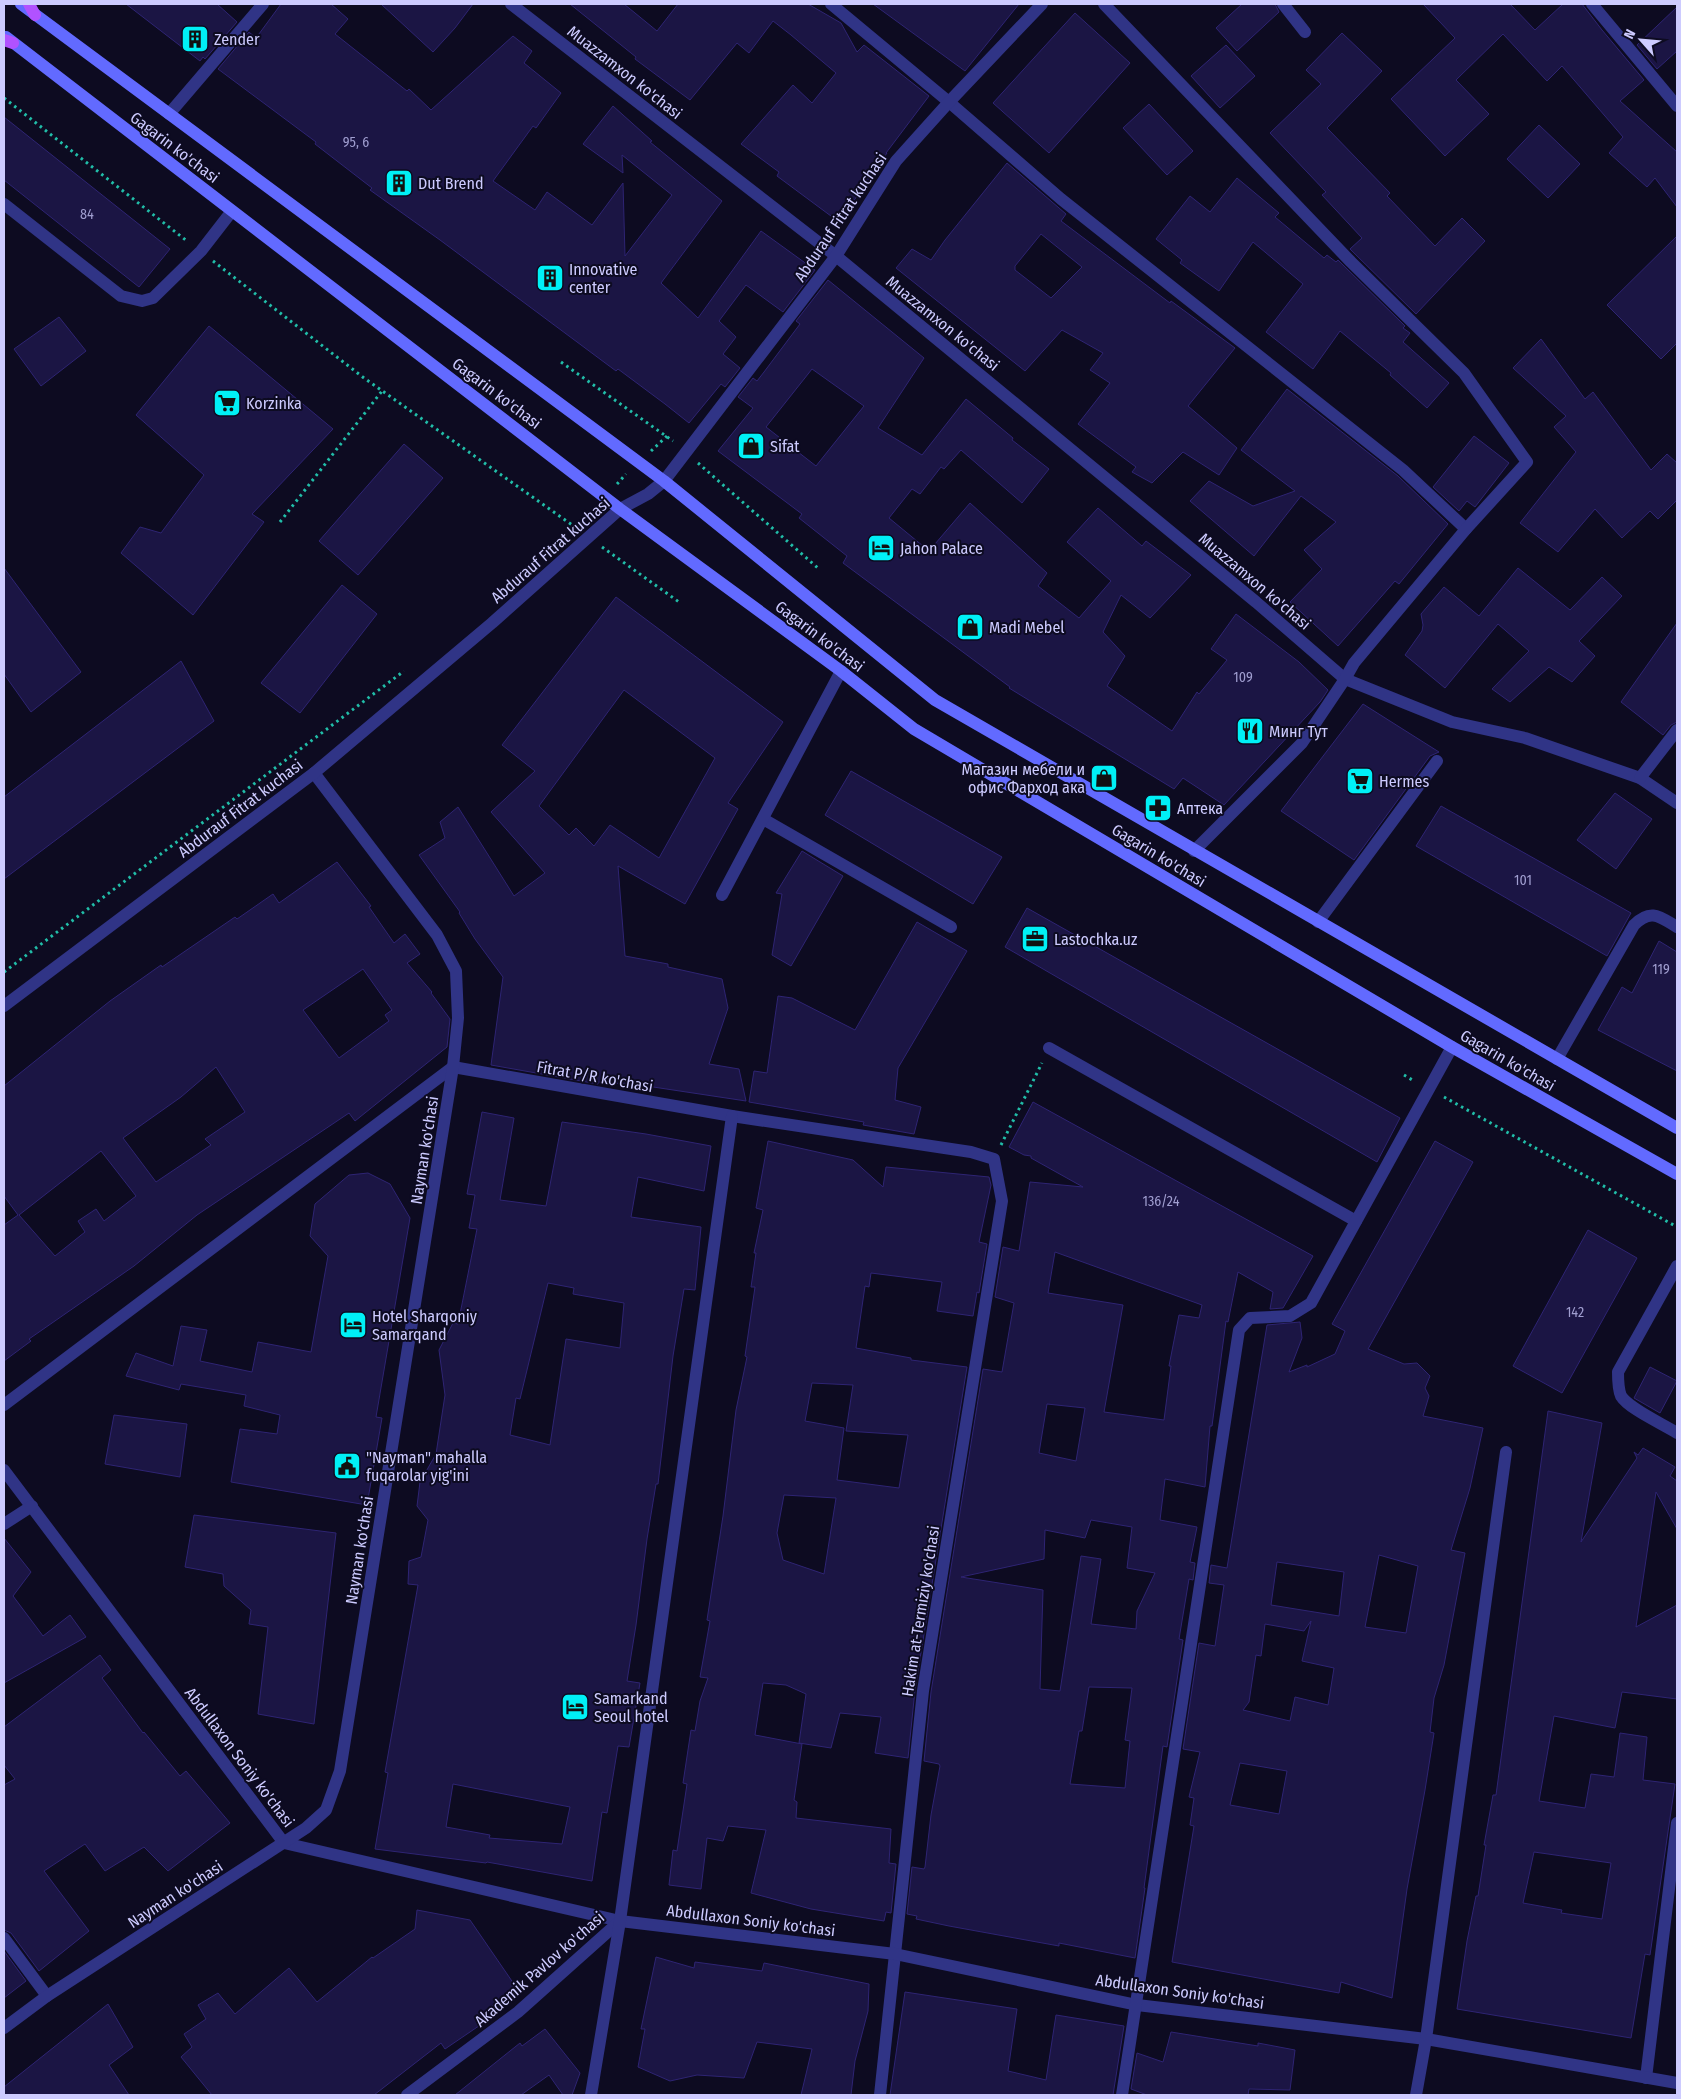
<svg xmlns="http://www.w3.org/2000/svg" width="1681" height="2099" font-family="'Fira Sans Condensed',sans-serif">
<rect width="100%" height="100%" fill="#0d0b21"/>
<!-- building -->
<g fill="#1b1544" stroke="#2e2473" fill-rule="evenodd">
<polygon points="126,4 217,4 237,22 205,59 203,57 200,61"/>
<polygon points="281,4 331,4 348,19 335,34 407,91 409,89 431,110 513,36 532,51 524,63 561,93 536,128 533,126 493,181 535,210 547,192 592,225 623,183 625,256 672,195 622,155 623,173 583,144 613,106 652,141 650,142 722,201 661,283 698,318 761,231 815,270 783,312 746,285 719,321 736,337 723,354 740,368 725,387 721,384 689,423 665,404 618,369 616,371 440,240 370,190 372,188 315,144 316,142 218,69 249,32 256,38"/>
<polygon points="381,4 473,4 455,28 433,52"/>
<polygon points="570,4 624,4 657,31 678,4 808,4 841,23 857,52 864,45 929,96 886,153 887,153 839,222 777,176 779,172 741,144 793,85 812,103 836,73 791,35 773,21 749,53 737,43 690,100 635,59 636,57"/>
<polygon points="873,4 1019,4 965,71"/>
<polygon points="1242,4 1275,4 1279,12 1237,51 1216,28"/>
<polygon points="1423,4 1510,4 1535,30 1563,4 1582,4 1602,30 1644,80 1620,101 1677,152 1677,207 1655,178 1647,187 1609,153 1623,137 1562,66 1547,81 1503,34 1456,80 1489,114 1445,156 1391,99 1455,38"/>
<polygon points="1677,7 1677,51 1657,69 1637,45"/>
<polygon points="1075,13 1130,63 1049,153 993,103"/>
<polygon points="1342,33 1382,71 1327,128 1390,193 1387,196 1435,246 1462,218 1485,241 1416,314 1350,249 1362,238 1322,195 1326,192 1270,133 1321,84 1306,70"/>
<polygon points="1226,45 1255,76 1220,108 1191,76"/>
<polygon points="1149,104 1193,151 1167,175 1123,128"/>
<polygon points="4,117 170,249 139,287 4,180"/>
<polygon points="1539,125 1580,164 1548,198 1507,159"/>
<path d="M1007 163 1066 214 1061 221 1170 303 1171 301 1235 348 1188 406 1237 448 1219 475 1183 452 1152 483 1132 472 1136 467 1078 424 1110 383 1090 370 1103 353 1062 330 1025 371 896 268 912 249 931 260 945 240ZM1041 234 1082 267 1051 298 1015 270V266Z"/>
<polygon points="1237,178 1279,213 1275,217 1324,258 1327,255 1336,262 1338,260 1405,326 1403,328 1410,333 1403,342 1449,383 1427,408 1390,375 1391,373 1340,331 1313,369 1266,332 1303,284 1253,242 1219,291 1180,263 1182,260 1156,239 1190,196 1210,212"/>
<polygon points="1677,236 1677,343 1661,359 1607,305"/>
<path d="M828 280 924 358 878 428 922 455 966 399 1013 438 1012 440 1049 469 1022 503 961 450 944 469 941 467 920 494 912 489 889 518 929 551 970 503 1047 573 1038 586 1079 618 1111 581 1067 542 1098 508 1142 546 1146 541 1191 575 1150 618 1121 595 1103 632 1125 656 1107 686 1172 731 1197 692 1199 694 1227 660 1211 649 1236 614 1299 662 1328 690 1320 702 1224 805 1183 778 1174 789 1009 688 1010 687 843 563 847 556 799 518 802 514 718 451 753 408 738 397 753 378 757 381 764 372 800 324 796 321ZM812 369 864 406 816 466 766 427Z"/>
<polygon points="59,317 86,351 41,386 14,349"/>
<polygon points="209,326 333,429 252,514 264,522 193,615 121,553 140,527 161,533 204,475 136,415"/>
<polygon points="1541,339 1585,399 1593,392 1651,470 1667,454 1677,463 1677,500 1658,519 1650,511 1622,538 1595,509 1558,552 1520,523 1576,452 1554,427 1566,416 1513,368"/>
<polygon points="1287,389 1398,476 1448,524 1399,584 1395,581 1338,646 1290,602 1322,569 1304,550 1336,522 1301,496 1254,556 1190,501 1209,481 1253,506 1295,491 1241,450"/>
<polygon points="1474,436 1509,463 1475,507 1467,501 1459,511 1433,487"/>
<polygon points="404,444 443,478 358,575 319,541"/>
<polygon points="4,568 81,672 31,712 4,674"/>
<polygon points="1518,568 1570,610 1602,577 1622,596 1579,641 1595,656 1572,682 1549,667 1510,702 1492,689 1529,651 1498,624 1445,688 1405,655 1422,631 1423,625 1421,614 1444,587 1479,616"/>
<polygon points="342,585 377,614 300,713 261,683"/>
<path d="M616 597 783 722 728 803 738 809 685 904 618 866 625 956 668 964V967L722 979 728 1008 709 1064 739 1069 746 1101 640 1085 598 1082V1084L491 1065 503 977 475 939 459 913 460 912 419 855 445 838 440 822 458 807 514 896 545 873 491 812 535 771 502 745ZM624 690 715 758 659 858 610 825 594 846 576 828 569 835 539 806Z"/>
<polygon points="1677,623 1677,722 1671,725 1663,735 1621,702"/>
<polygon points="181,661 214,721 4,879 4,797"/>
<polygon points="1363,704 1439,752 1430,756 1354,860 1281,811"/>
<polygon points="851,771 1002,857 973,904 825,815"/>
<polygon points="1615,793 1652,819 1616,869 1577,840"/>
<polygon points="1441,806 1631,913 1607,956 1416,846"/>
<polygon points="802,851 843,876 791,966 772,955 782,894 776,893"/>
<path d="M337 862 371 906 369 907 394 943 405 934 420 954 407 963 432 992 431 993 450 1019 447 1047 355 1121 349 1113 197 1215 134 1266 29 1339 31 1341 4 1361V1225L18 1215 4 1196V1086L110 1001 161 965 162 967 235 917 237 919 273 894 279 903ZM363 969 392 1010 385 1015 389 1021 339 1058 303 1010ZM216 1067 245 1112 205 1139 211 1145 156 1182 123 1138 181 1097ZM101 1151 136 1196 104 1221 96 1209 78 1221 85 1232 55 1256 19 1215Z"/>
<polygon points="1027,908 1400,1118 1377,1162 1005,947"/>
<polygon points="917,922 967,951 898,1068 895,1100 921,1107 914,1134 863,1125 864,1122 749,1102 754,1071 767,1073 778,996 792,998 855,1030"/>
<polygon points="1659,941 1677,952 1677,1071 1598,1030 1622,987 1632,993"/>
<path d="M1033 1102 1313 1256 1283 1308 1270 1309 1273 1292 1238 1272 1228 1322 1226 1321 1212 1426H1210L1205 1487 1165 1479 1160 1520 1197 1527 1190 1562 1195 1563 1193 1580 1189 1579 1179 1639 1183 1640 1167 1747 1163 1746 1144 1888H1145L1135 1958 1059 1943V1946L949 1926 916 1919 917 1916 907 1914 912 1867 924 1869 925 1867 931 1815 940 1766 939 1764 924 1761 931 1692 983 1369 1002 1372 1014 1303 995 1297 1003 1247 1019 1251 1030 1182 1083 1187 1031 1158V1156L1024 1155 1009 1147ZM1055 1252 1202 1305 1199 1318 1179 1315 1169 1366H1171L1164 1420 1104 1412 1123 1305 1048 1293ZM1047 1404 1085 1408 1076 1461 1039 1453ZM1091 1520 1132 1527 1127 1568 1155 1573 1137 1611 1136 1629 1091 1624 1101 1559 1081 1556 1060 1691 1040 1689 1043 1590 961 1577 1044 1559 1045 1530 1085 1538ZM1089 1687 1132 1688 1125 1740 1130 1741 1125 1788 1070 1784 1079 1731H1082Z"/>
<path d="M482 1112 514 1118 500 1200 546 1206 562 1122 646 1134 711 1146 704 1191 638 1177 631 1217 701 1227 695 1290 684 1289 673 1356 658 1484H656L647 1539 636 1625 627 1681 640 1683 629 1747 618 1746 607 1813 602 1812 592 1881 487 1862 486 1863 375 1849 388 1773 385 1772 418 1585 408 1584 409 1561 421 1557 428 1520 417 1506 420 1482 436 1454 445 1395 439 1350 453 1323 458 1324 477 1229 469 1228 475 1195 467 1194ZM548 1283 574 1288 573 1294 624 1303 620 1348 566 1339 550 1445 510 1435 516 1398 520 1399ZM453 1784 570 1807 562 1844 489 1838 490 1835 446 1827Z"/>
<path d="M768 1141 853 1160 883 1187 886 1167 989 1177 991 1185 979 1242 987 1244 979 1293 977 1292 973 1316 937 1311 942 1282 871 1273 869 1287 865 1286 856 1348 911 1358V1360L967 1367 915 1690 908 1758 875 1753 881 1717 840 1713 831 1748 799 1743 806 1694 786 1685 763 1683 755 1735 802 1744 794 1800 797 1802 796 1818 891 1829 889 1863 896 1864 891 1913 886 1912 884 1921 811 1909 751 1893 766 1830 728 1826 723 1841 707 1838 701 1889 669 1885 673 1850 677 1851 687 1784 683 1783 691 1730 695 1731 700 1701 708 1678 700 1677 710 1621 707 1620 723 1516 736 1410 747 1357 745 1356 755 1287H751L756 1253H754L763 1210 756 1208ZM812 1383 853 1385 846 1431 908 1435 899 1488 837 1480 844 1428 805 1421ZM784 1495 836 1498 824 1574 783 1560 777 1533Z"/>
<path d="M1435 1141 1473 1162 1368 1349 1404 1364 1417 1363 1430 1376 1425 1388 1429 1396 1423 1416 1483 1428 1470 1488 1451 1550 1465 1553 1444 1665 1434 1698 1430 1732 1434 1733 1425 1790 1407 1889 1392 1998 1341 1982 1339 1993 1172 1962 1194 1826 1190 1825 1194 1798 1189 1797 1200 1752 1183 1749 1199 1643 1215 1646 1224 1585 1209 1583 1211 1565 1227 1568 1267 1325 1300 1322 1302 1338 1289 1372 1307 1365V1367L1335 1354 1345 1331 1332 1324ZM1379 1555 1418 1566 1406 1633 1365 1627ZM1277 1562 1344 1572 1339 1616 1271 1605ZM1311 1621 1302 1661 1334 1668 1328 1705 1295 1697 1290 1721 1243 1710 1249 1702 1256 1655 1261 1656 1265 1624 1304 1631ZM1240 1763 1287 1771 1279 1814 1230 1805Z"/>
<polygon points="368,1173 390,1184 410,1218 376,1417 382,1418 367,1505 231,1482 240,1429 277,1434 280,1415 244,1406 246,1395 181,1384 179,1390 126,1376 136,1353 173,1366 181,1326 207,1330 200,1361 252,1372 258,1342 311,1352 328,1256 310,1236 315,1204 349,1175"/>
<polygon points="1588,1230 1637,1258 1562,1393 1513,1366"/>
<polygon points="1650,1367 1677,1381 1660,1413 1634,1398"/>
<path d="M1548 1411 1602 1423 1581 1542 1637 1458 1634 1452 1638 1455 1643 1448 1675 1467 1670 1476 1677 1481V1529L1656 1492 1636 1627 1677 1605V1699L1622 1692 1615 1728 1554 1716 1539 1801 1585 1808 1591 1774 1614 1777 1620 1733 1647 1737 1643 1780 1675 1784 1650 1955 1645 1954 1631 2038 1457 2009 1467 1941 1476 1896H1478L1486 1845H1484L1493 1795H1496ZM1534 1852 1611 1863 1602 1919 1561 1913 1562 1910 1523 1903Z"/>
<polygon points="114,1415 187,1424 180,1477 105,1464"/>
<polygon points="194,1515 336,1533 314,1724 258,1714 268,1627 249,1624 251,1610 224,1586 223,1574 185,1567"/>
<polygon points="4,1538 31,1572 13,1596 43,1636 70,1615 86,1637 4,1683"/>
<polygon points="100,1655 111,1670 102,1678 143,1733 144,1732 180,1776 186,1771 230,1823 168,1871 144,1847 105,1871 85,1844 44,1871 89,1931 39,1971 11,1933 4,1930 4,1785 15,1779 4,1765 4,1727"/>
<polygon points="417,1910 470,1920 516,1987 487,2010 492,2017 445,2049 441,2043 374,2095 212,2095 181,2057 192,2047 184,2034 206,2019 198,2005 218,1993 235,2014 289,1968 317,2002 372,1957 373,1958 415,1929"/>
<polygon points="4,1951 26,1981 4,1998"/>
<polygon points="656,1957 694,1968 695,1962 762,1971 764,1963 869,1984 868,2011 855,2061 851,2095 801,2095 812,2049 757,2042 744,2078 697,2075 670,2081 638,2067 645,2029 641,2029"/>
<polygon points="905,1992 1017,2009 1008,2071 1046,2080 1056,2015 1124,2026 1113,2095 890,2095"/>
<polygon points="108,2004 133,2047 109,2065 129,2095 4,2095 4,2087"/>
<polygon points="545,2029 580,2073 572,2095 563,2095 549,2075 521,2095 455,2095 520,2043 522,2046"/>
<polygon points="1171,2032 1258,2046 1258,2043 1295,2050 1290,2090 1249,2089 1248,2095 1147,2095 1131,2089 1137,2053 1163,2062"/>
</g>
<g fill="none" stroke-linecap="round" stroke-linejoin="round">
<!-- path -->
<g stroke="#21bda8" stroke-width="3" stroke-dasharray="2.5 4" stroke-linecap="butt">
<polyline points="4,98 187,241"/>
<polyline points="213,261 364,378 575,527"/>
<polyline points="561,362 673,441"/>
<polyline points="651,451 667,436"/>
<polyline points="698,463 819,569"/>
<polyline points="617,484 626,474"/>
<polyline points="280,522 382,391"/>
<polyline points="602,547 679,602"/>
<polyline points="4,972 404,671"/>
<polyline points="1404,1075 1414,1081"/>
<polyline points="1444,1097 1677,1227"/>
<polyline points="1001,1145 1042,1063"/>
</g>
<!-- service -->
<g stroke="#303486" stroke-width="12">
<polyline points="169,114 263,4"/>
<polyline points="4,204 121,296 142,301 153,298 201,251 232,211"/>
<polyline points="1345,679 1452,722 1525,738 1640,778 1677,803"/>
<polyline points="1640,778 1677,730"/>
<polyline points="763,819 951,927"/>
<polyline points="722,895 841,671"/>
<polyline points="1318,922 1437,761"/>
<polyline points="1049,1048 1356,1221"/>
<path d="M1557 1059 1634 925C1651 908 1660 917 1677 927"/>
<path d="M1677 1266 1618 1372C1618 1380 1618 1389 1621 1396 1629 1409 1663 1424 1677 1433"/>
<polyline points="1646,2078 1677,1823"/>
</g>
<!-- minor -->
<g stroke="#303486" stroke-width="12">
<polyline points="511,4 836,256 1256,602 1345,679"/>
<polyline points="831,4 949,102 1061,199 1403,470 1466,529"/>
<polyline points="1104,4 1351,262 1464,373 1527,462 1466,529 1354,663 1345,679 1302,743 1194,851"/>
<polyline points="1283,4 1305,32"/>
<polyline points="1592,4 1677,106"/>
<polyline points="453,1067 732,1116 971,1152 994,1159 1002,1201 923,1691 880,2095"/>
<polyline points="4,1405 453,1067"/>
<polyline points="4,1470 284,1843 620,1921 895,1954 1137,2005 1426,2039 1677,2083"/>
<polyline points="4,1524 32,1506"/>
<polyline points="4,1938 47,1996"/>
<polyline points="4,2028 47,1996 306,1828 326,1810 340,1771 453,1067 458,1018 456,971 437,935 314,773"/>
<polyline points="407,2095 518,2012 620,1921"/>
<polyline points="591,2095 620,1921 732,1116"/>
<polyline points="1122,2095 1239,1330 1250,1318 1290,1316 1311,1303 1452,1047"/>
<polyline points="1416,2095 1426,2039 1506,1452"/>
</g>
<!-- tertiary -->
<polyline stroke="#303486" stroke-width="12" points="4,1006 314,773 492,623 620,509 648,494 664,481 836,256 896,161 949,102 1042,4"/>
<!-- secondary -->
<g stroke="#626aff" stroke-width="12">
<polyline points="21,4 664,481 935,700 1677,1128"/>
<polyline points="6,37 620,509 841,671 914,729 1452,1047 1677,1174"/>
</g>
<!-- primary -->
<g stroke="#b152ff" stroke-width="12">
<polyline points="29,4 35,15"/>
<polyline points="4,40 13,43"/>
</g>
</g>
<!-- icons -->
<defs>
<g id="building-square" transform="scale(1.4375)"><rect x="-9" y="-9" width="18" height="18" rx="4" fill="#00f0f6" stroke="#0d0b21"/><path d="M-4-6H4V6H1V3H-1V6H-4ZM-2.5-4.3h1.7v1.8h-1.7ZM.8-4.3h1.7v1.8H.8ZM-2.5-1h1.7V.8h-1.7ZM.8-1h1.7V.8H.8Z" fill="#111"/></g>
<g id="supermarket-square" transform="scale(1.4375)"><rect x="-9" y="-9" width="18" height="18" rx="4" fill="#00f0f6" stroke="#0d0b21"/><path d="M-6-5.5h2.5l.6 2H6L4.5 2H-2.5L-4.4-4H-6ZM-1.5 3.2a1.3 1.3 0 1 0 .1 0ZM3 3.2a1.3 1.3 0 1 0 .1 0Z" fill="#111"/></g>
<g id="shop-square" transform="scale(1.4375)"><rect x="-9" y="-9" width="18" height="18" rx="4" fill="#00f0f6" stroke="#0d0b21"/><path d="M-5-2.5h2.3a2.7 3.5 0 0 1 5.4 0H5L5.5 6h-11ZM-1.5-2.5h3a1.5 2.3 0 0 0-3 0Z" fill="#111"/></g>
<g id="hotel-square" transform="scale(1.4375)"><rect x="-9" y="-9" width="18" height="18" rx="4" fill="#00f0f6" stroke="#0d0b21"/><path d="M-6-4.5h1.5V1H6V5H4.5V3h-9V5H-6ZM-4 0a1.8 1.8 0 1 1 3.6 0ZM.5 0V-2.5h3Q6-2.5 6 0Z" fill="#111"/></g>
<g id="restaurant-square" transform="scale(1.4375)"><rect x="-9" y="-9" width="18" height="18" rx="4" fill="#00f0f6" stroke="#0d0b21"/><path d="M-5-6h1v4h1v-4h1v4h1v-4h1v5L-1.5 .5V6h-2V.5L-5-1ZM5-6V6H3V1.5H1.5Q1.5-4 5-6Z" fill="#111"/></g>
<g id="pharmacy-square" transform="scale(1.4375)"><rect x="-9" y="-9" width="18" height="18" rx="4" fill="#00f0f6" stroke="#0d0b21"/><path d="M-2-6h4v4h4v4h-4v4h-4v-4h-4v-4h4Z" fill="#111"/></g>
<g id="office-square" transform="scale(1.4375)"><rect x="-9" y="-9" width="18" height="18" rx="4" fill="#00f0f6" stroke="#0d0b21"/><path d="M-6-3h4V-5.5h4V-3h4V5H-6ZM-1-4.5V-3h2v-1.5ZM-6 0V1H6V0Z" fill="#111"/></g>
<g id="civic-square" transform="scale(1.4375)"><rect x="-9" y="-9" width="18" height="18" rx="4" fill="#00f0f6" stroke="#0d0b21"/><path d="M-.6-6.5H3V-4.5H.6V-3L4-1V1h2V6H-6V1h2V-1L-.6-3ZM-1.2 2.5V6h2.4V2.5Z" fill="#111"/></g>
</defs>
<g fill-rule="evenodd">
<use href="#building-square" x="195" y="39"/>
<use href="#building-square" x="399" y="183"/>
<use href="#building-square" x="550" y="278"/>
<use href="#supermarket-square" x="227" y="403"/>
<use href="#shop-square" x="751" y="446"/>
<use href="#hotel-square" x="881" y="548"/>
<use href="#shop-square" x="970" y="627"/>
<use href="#restaurant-square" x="1250" y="731"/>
<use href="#shop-square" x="1104" y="778"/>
<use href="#supermarket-square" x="1360" y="781"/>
<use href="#pharmacy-square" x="1158" y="808"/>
<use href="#office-square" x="1035" y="939"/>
<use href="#hotel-square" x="353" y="1325"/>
<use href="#civic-square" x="347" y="1466"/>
<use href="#hotel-square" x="575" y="1707"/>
</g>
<g text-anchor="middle" stroke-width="4" stroke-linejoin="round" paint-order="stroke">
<!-- number labels -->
<g font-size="14" fill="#a09ed0">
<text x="356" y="147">95, 6</text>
<text x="87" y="219">84</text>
<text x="1243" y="682">109</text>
<text x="1523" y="885">101</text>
<text x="1661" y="974">119</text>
<text x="1161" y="1206">136/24</text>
<text x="1575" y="1317">142</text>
</g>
<!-- poi labels -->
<g font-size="16" fill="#cdcbff" stroke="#0d0b21" text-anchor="start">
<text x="214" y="45">Zender</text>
<text x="418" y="189">Dut Brend</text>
<text x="569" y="275">Innovative<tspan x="569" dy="18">center</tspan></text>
<text x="246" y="409">Korzinka</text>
<text x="770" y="452">Sifat</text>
<text x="900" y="554">Jahon Palace</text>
<text x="989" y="633">Madi Mebel</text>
<text x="1269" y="737">Минг Тут</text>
<text x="1085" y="775" text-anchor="end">Магазин мебели и<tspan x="1085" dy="18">офис Фарход ака</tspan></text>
<text x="1379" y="787">Hermes</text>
<text x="1177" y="814">Аптека</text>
<text x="1054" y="945">Lastochka.uz</text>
<text x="372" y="1322">Hotel Sharqoniy<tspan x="372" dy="18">Samarqand</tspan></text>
<text x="366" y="1463">"Nayman" mahalla<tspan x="366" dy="18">fuqarolar yig'ini</tspan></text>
<text x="594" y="1704">Samarkand<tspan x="594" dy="18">Seoul hotel</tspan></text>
</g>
<!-- street labels -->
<g font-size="16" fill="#cdcbff" stroke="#0d0b21">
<text transform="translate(625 72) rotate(38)" y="6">Muazzamxon ko'chasi</text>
<text transform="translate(175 147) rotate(37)" y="6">Gagarin ko'chasi</text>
<text transform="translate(840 217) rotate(-56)" y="6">Abdurauf Fitrat kuchasi</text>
<text transform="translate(943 323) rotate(39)" y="6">Muazzamxon ko'chasi</text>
<text transform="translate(497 393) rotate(37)" y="6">Gagarin ko'chasi</text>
<text transform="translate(550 550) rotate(-41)" y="6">Abdurauf Fitrat kuchasi</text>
<text transform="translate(1255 581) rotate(40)" y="6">Muazzamxon ko'chasi</text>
<text transform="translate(820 636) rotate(37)" y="6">Gagarin ko'chasi</text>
<text transform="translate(240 808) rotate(-37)" y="6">Abdurauf Fitrat kuchasi</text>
<text transform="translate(1159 855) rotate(31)" y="6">Gagarin ko'chasi</text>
<text transform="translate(1508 1060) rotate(30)" y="6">Gagarin ko'chasi</text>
<text transform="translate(595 1076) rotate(10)" y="6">Fitrat P/R ko'chasi</text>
<text transform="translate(424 1150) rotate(-81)" y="6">Nayman ko'chasi</text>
<text transform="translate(359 1550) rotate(-81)" y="6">Nayman ko'chasi</text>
<text transform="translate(920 1611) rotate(-81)" y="6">Hakim at-Termiziy ko'chasi</text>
<text transform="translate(240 1757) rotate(53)" y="6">Abdullaxon Soniy ko'chasi</text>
<text transform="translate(175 1894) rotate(-33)" y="6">Nayman ko'chasi</text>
<text transform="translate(751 1920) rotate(7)" y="6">Abdullaxon Soniy ko'chasi</text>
<text transform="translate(539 1969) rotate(-41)" y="6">Akademik Pavlov ko'chasi</text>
<text transform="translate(1180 1991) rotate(8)" y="6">Abdullaxon Soniy ko'chasi</text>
</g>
</g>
<!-- border -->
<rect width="1681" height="2099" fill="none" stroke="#cdcbff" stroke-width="10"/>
<!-- north arrow -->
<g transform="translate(1641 40) rotate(297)" stroke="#0d0b21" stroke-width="4" paint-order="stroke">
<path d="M0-4L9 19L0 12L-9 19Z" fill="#cdcbff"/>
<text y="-8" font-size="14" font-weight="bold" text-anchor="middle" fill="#cdcbff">N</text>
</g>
</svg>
